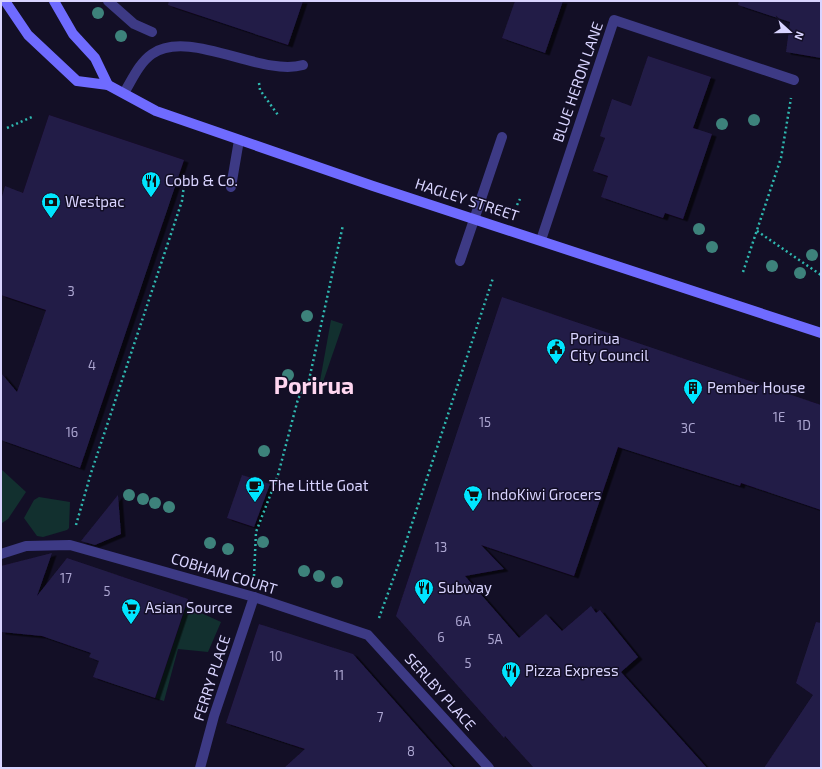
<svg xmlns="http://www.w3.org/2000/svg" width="822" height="769" font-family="'Exo 2',sans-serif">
<defs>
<filter id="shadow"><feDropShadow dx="4.5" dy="2.5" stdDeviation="0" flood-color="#0009"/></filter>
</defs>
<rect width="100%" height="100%" fill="#130f26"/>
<!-- green -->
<g fill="#12302f">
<polygon points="331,320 343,324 323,382 320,381"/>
<polygon points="1,469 26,492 8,519 2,523"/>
<polygon points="39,497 70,502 69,528 67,530 43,537 37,536 24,518 34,500"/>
<polygon points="186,606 221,622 208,652 178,649 164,701 155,698"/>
</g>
<!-- building -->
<g fill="#241b47" filter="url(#shadow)">
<polygon points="169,1 303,1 288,45 168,5"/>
<polygon points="515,1 563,1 545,53 502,38"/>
<polygon points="739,1 821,1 821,58 786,52 790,22 738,5"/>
<polygon points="648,56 711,77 693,128 712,134 683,219 665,213 663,218 601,197 608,176 593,171 605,138 600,136 612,99 631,106"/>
<polygon points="49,115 184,160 80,468 1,440 1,373 17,392 46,310 1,295 1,200 5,186 23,193"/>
<polygon points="502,297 821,405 821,510 741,483 740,486 618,447 574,576 481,545 504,569 465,576 519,638 546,614 562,631 591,606 596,613 600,610 638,657 621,672 707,768 534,768 505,736 504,738 396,616"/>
<polygon points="242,475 270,484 254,527 227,518"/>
<polygon points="118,495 121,534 95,545 81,541"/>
<polygon points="52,553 37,596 67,558 188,599 155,698 93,677 99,661 89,657 91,653 42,636 1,632 1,566"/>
<polygon points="816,622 821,623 821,768 764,768 813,695 796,683"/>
<polygon points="259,624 353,654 454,768 284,768 305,749 226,723"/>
</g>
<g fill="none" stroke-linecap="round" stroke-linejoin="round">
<!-- path -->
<g stroke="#2fb8b0" stroke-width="2.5" stroke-dasharray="2 3" stroke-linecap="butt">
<polyline points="259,83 260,90 278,115"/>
<polyline points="7,128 34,116"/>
<polyline points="517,205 520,199"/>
<polyline points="757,231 821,275"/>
<polyline points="743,272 781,158 791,98"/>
<polyline points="76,525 91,473 182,201 185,177"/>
<polyline points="254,576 256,532 278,475 298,399 309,380 343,225"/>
<polyline points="379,618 399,563 493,278"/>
</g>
<!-- lane -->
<g stroke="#3d3a85" stroke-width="10">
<polyline points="108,1 134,24 152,32"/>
<path d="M124 93C132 80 139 63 152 54 189 28 261 77 303 65"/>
<polyline points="231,187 239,140"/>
<polyline points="541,240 614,20 794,80"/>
<polyline points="460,261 502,137"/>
</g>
<!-- street -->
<g stroke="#3d3a85" stroke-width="10">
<polyline points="1,554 26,546 70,545 254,597 368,635 489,768"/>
<polyline points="200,768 214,716 254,597"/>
</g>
<!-- secondary -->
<g stroke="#6f6bff" stroke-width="10">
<polyline points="5,1 28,35 77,81 108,85 156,111 373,186 821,333"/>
<polyline points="54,1 73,34 95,58 108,85"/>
</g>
</g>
<!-- trees -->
<g fill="#3d827b">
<circle cx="98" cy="13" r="6"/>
<circle cx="121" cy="36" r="6"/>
<circle cx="754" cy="120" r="6"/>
<circle cx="722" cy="124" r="6"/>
<circle cx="699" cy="229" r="6"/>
<circle cx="712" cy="247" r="6"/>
<circle cx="812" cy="255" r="6"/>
<circle cx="772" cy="266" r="6"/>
<circle cx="800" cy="273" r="6"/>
<circle cx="307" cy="316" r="6"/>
<circle cx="288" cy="375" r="6"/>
<circle cx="264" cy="451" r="6"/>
<circle cx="129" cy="495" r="6"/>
<circle cx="143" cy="499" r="6"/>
<circle cx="155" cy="503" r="6"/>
<circle cx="169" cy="507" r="6"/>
<circle cx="263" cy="542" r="6"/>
<circle cx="210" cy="543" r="6"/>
<circle cx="228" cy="549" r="6"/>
<circle cx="304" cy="571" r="6"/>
<circle cx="319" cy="576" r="6"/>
<circle cx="337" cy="582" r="6"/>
</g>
<!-- icons -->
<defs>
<g id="restaurant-pin" transform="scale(1)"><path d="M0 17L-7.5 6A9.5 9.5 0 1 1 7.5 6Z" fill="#00e5ff" stroke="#130f26"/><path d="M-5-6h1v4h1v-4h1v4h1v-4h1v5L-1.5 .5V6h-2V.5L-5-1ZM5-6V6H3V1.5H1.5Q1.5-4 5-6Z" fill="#111"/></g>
<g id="bank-pin" transform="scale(1)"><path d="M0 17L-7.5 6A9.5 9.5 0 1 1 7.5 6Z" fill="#00e5ff" stroke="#130f26"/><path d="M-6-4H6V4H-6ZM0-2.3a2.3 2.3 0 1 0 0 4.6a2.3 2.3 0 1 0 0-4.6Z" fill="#111"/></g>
<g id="civic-pin" transform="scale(1)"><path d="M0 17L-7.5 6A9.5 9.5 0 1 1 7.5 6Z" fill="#00e5ff" stroke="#130f26"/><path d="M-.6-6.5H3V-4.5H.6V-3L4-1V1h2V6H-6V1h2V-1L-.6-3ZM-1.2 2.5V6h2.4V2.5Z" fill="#111"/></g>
<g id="building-pin" transform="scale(1)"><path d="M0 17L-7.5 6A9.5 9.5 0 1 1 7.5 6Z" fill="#00e5ff" stroke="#130f26"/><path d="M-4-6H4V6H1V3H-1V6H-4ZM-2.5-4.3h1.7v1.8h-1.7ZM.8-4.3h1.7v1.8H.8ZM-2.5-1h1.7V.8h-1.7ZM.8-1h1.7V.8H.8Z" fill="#111"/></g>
<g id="cafe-pin" transform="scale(1)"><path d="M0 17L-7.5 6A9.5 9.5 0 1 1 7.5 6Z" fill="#00e5ff" stroke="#130f26"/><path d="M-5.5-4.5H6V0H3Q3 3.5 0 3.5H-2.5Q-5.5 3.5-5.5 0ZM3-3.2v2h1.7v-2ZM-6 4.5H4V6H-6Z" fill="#111"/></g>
<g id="supermarket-pin" transform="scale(1)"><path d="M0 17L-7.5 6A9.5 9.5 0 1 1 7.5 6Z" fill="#00e5ff" stroke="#130f26"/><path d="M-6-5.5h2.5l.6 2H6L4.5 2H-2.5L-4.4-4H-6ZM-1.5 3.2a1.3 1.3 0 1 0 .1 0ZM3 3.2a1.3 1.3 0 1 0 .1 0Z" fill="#111"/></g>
</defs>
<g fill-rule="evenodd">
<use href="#restaurant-pin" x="151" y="181"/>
<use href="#bank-pin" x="51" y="202"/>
<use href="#civic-pin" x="556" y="348"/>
<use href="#building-pin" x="693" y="388"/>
<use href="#cafe-pin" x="255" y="486"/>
<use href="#supermarket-pin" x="473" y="495"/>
<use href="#restaurant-pin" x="424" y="588"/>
<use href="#supermarket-pin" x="131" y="608"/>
<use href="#restaurant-pin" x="511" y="671"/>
</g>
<g text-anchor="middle" stroke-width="3" stroke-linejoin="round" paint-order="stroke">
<!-- number labels -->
<g font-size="13" fill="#aca6d1">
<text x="71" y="296">3</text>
<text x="92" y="370">4</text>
<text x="779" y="422">1E</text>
<text x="485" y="427">15</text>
<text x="804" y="430">1D</text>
<text x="688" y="433">3C</text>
<text x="72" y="437">16</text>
<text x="441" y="552">13</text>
<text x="66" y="583">17</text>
<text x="107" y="596">5</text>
<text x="463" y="626">6A</text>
<text x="441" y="642">6</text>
<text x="495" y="644">5A</text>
<text x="276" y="661">10</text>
<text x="468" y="668">5</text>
<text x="339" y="680">11</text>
<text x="380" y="722">7</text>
<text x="411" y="756">8</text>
</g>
<!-- street labels -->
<g font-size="15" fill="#d9d4ff" stroke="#130f26">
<text transform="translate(578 82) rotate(-71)" y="5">BLUE HERON LANE</text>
<text transform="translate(467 200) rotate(18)" y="5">HAGLEY STREET</text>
<text transform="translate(224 574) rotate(17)" y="5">COBHAM COURT</text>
<text transform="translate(212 678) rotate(-72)" y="5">FERRY PLACE</text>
<text transform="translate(440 692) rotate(48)" y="5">SERLBY PLACE</text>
</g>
<!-- poi labels -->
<g font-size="15" fill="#d9d4ff" stroke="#130f26" text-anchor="start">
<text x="165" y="186">Cobb &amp; Co.</text>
<text x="65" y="207">Westpac</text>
<text x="570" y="344">Porirua<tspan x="570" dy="17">City Council</tspan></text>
<text x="707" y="393">Pember House</text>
<text x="269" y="491">The Little Goat</text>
<text x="487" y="500">IndoKiwi Grocers</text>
<text x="438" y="593">Subway</text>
<text x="145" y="613">Asian Source</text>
<text x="525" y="676">Pizza Express</text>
</g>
<!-- town labels -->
<g font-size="23" font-weight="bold" fill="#ffd6f0" stroke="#130f26">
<text x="314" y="394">Porirua</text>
</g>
</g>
<!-- border -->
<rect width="822" height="769" fill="none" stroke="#d9d4ff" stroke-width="4"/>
<!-- north arrow -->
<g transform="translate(790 32) rotate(111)" stroke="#130f26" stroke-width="3" paint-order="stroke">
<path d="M0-3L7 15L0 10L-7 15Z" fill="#d9d4ff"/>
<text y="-6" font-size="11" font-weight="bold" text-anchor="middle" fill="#d9d4ff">N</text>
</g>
</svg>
